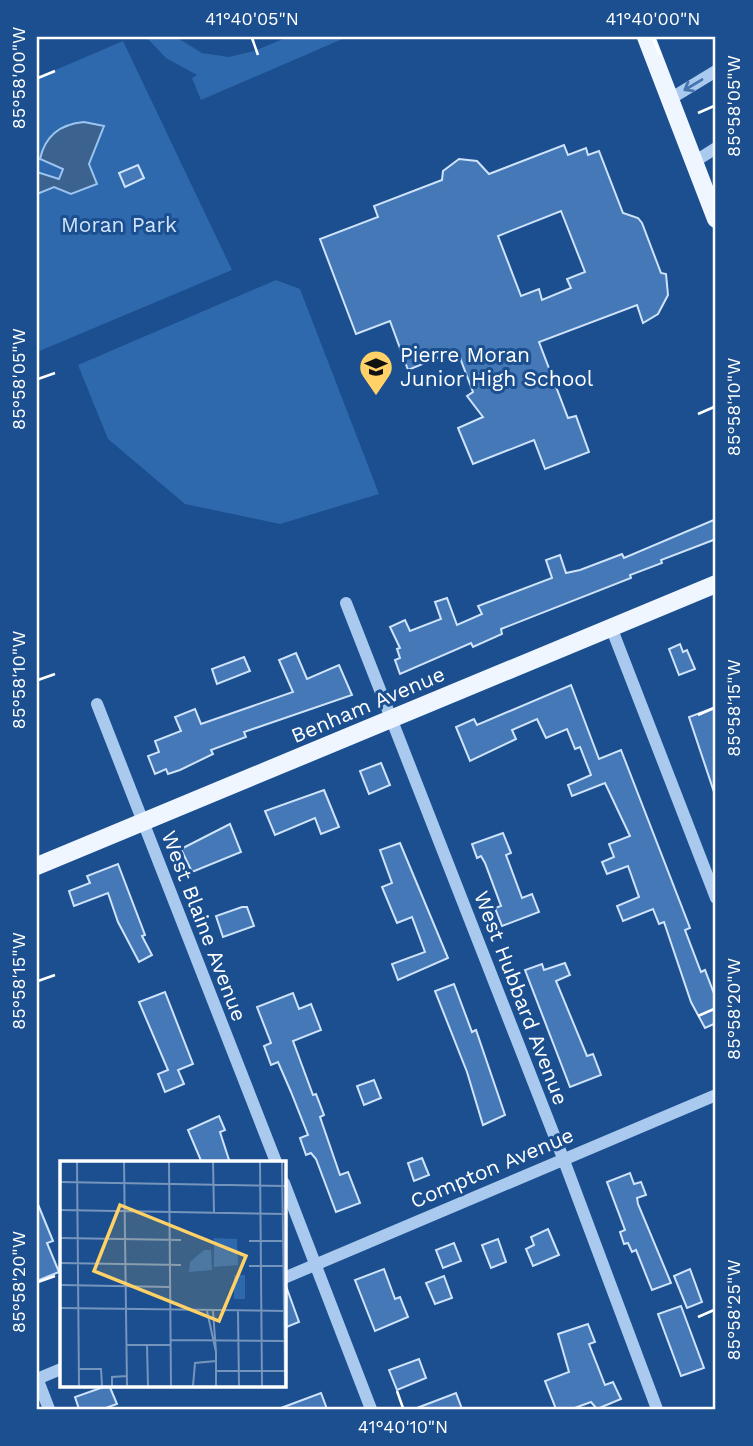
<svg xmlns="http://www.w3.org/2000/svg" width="753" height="1446" font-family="'Work Sans',sans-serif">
<rect width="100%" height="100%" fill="#1b4f8f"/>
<!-- green -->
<g fill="#2e69ad">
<polygon points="146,37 176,37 202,53 229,57 254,51 288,37 347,37 201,100 192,78 197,75 166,58"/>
<polygon points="123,41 232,270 37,352 37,78"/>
<polygon points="276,280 300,289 379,494 280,524 185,504 108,439 78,365"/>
</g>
<!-- water -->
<path fill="#3c6290" stroke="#9cc4f0" stroke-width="2" d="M84 122 104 126 89 164 97 184 71 194 54 187 37 194V172L59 179 63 169 40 159C45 136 61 124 84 122Z"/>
<!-- building -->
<g fill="#4478b7" stroke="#cfe3fa" stroke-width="2" fill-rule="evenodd">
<path d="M564 145 568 155 586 148 588 155 599 151 623 213 638 218 642 223 661 273 666 274 668 295 658 314 643 323 637 305 539 342 568 418 576 416 589 452 545 469 534 440 473 464 458 428 483 417 467 396 473 392 457 350 408 370 390 321 356 334 320 239 378 217 374 206 442 180 443 171 459 159 477 161 489 174ZM561 211 585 272 567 279 571 288 542 300 539 289 521 296 498 236Z"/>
<polygon points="138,165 144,178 125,187 119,173"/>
<polygon points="716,519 716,539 661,560 662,563 630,575 631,578 501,629 502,634 473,647 471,643 400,674 395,660 400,658 397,649 400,648 390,627 405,620 410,631 441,619 435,602 447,598 457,625 482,614 478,606 552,578 546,560 560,555 566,573 580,570 622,554 624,558"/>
<polygon points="680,644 683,652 687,650 695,669 679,675 669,649"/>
<polygon points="296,653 307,679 339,665 352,695 244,732 246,737 211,750 213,754 180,770 168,774 166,769 155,774 148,756 159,752 155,741 181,731 175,717 195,709 201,724 293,692 279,660"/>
<polygon points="244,657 250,671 217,684 212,669"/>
<polygon points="571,685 599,759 621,750 690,928 685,930 701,972 705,970 716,999 716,1023 705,1028 691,1002 664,922 659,924 653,909 623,921 617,906 639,897 628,866 607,874 602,862 614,857 609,844 630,836 605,783 572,796 568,785 591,775 580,747 575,749 567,729 546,738 537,719 512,730 516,739 470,761 456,727 474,719 477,725"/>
<polygon points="716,707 716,795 715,795 689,717"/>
<polygon points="381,763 390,785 369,794 360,771"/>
<polygon points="324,790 339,827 321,834 315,818 275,835 265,811"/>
<polygon points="230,824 241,852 192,872 181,849"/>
<polygon points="503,833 511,853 506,855 522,898 532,894 539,912 502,926 495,908 501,906 485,863 481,856 477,858 472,844"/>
<polygon points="400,843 448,958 398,980 392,964 425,952 412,917 397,923 382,887 392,883 380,850"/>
<polygon points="118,864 145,935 142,936 152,955 139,962 118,922 108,893 74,906 69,891 90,883 87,876"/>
<polygon points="242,907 247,907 254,926 223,937 216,916"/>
<polygon points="565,963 570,975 556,981 587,1056 593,1054 601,1075 570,1087 525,970 542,964 544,970"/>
<polygon points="454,984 472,1032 476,1030 505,1115 483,1125 467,1072 435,991"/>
<polygon points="165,992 193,1064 178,1070 184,1084 165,1092 158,1074 168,1070 139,1002"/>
<polygon points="293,993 299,1009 311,1004 321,1030 293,1041 313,1095 316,1094 324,1115 320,1117 340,1175 348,1172 360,1203 336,1212 316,1159 311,1153 306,1155 300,1138 308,1135 291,1092 278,1062 271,1065 264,1046 271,1043 257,1007"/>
<polygon points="374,1080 381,1098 364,1105 357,1086"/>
<polygon points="219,1116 225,1130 220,1132 230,1163 202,1163 188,1130"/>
<polygon points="422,1158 429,1175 414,1181 408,1163"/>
<polygon points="630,1173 634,1184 641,1182 646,1195 637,1198 638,1204 671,1283 652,1290 636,1250 632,1252 628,1243 624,1244 620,1232 625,1230 607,1182"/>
<polygon points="37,1202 53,1241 47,1243 59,1272 37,1281"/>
<polygon points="548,1229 559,1255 533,1266 526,1249 534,1245 531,1237"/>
<polygon points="498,1239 506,1262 491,1268 482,1245"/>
<polygon points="454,1243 461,1261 443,1268 436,1250"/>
<polygon points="384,1269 395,1299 400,1297 408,1317 375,1331 355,1280"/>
<polygon points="690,1269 702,1302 687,1308 674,1276"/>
<polygon points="444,1276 452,1298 435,1304 426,1283"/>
<polygon points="286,1286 299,1322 284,1328 284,1287"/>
<polygon points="681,1306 704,1368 681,1376 658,1314"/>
<polygon points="588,1324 595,1342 589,1344 605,1385 613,1382 621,1399 597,1409 591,1402 572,1409 556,1409 545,1381 569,1372 558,1334"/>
<polygon points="419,1359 426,1378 397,1390 389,1370"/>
<polygon points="109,1385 117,1404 103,1409 79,1409 75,1397"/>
<polygon points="321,1393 327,1409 282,1409 281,1408"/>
<polygon points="456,1393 462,1409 418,1409 417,1408"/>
</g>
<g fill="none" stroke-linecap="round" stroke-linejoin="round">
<!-- minor -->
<g stroke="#a9c9ee" stroke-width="12">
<polyline points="670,99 716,71"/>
<polyline points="694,162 716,148"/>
<polyline points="346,603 563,1158 657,1409"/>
<polyline points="611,627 716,898"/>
<polyline points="97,704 276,1162"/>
<polyline points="284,1183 371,1409"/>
<polyline points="284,1278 716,1095"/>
<polyline points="37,1378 49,1409"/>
<polyline points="37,1379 61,1369"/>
</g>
<!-- major -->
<g stroke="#f0f6ff" stroke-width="18">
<polyline points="646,37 716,219"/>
<polyline points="37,866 716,584"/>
</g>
</g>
<!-- one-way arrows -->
<defs><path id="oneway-shaft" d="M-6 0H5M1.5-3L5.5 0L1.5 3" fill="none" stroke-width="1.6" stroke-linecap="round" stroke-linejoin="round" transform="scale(1.75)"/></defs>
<use stroke="#4674ac" href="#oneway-shaft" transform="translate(693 85) rotate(149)"/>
<!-- ticks -->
<path fill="none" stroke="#fff" stroke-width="2.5" d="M252 38 258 55M653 38 660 55M38 78 55 71M698 113 714 106M38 379 55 373M698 414 714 407M38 680 55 674M698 715 714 708M38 981 55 975M698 1016 714 1009M38 1282 55 1276M698 1317 714 1310M397 1391 403 1408"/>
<!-- icons -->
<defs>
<g id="school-pin" transform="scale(1.75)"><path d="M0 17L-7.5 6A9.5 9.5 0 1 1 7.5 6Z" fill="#ffd166" stroke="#1b4f8f"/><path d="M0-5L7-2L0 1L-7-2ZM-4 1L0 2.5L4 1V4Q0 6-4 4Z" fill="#111"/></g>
</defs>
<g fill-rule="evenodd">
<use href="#school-pin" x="376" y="367"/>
</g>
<g text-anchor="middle" stroke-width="6" stroke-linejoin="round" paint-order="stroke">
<!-- park labels -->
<g font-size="21" fill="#cfe3fa" stroke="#1b4f8f">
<text x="119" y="232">Moran Park</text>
</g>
<!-- poi labels -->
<g font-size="21" fill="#fff" stroke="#1b4f8f" text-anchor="start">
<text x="400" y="362">Pierre Moran<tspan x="400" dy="24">Junior High School</tspan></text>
</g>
<!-- street labels -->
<g font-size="21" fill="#fff" stroke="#1b4f8f">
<text transform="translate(368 705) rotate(-23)" y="7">Benham Avenue</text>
<text transform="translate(204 926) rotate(69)" y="7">West Blaine Avenue</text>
<text transform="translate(521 998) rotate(69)" y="7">West Hubbard Avenue</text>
<text transform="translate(492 1168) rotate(-23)" y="7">Compton Avenue</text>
</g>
</g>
<!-- overview -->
<g transform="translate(60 1161)">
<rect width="226" height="226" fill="#1b4f8f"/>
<path d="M154 77 177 78 178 104 154 106ZM144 89H151L152 109 129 111 130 101ZM174 114H185V138H174Z" fill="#2e69ad"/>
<path fill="none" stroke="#7695bc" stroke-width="2" d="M17 0 19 225M64 0 67 225M109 0 111 225M153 0 154 52M200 0 202 225M222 0 225 225M0 21 226 25M0 49 226 53M0 77 121 79M189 80H223M0 102 121 104M189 105H223M0 124 110 126M0 147 226 150M147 150 156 191 153 150M178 150 179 225M111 179 225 180M66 184H111M87 184 88 225M156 191V225M19 208H41L42 225M156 210H225M52 225V216L67 215M133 225 135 202 156 200"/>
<path fill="#ffd166" fill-opacity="0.15" stroke="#ffd166" stroke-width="3.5" d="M60 44 186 95 159 160 34 110Z"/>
<rect width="226" height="226" fill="none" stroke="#fff" stroke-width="3.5"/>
</g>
<!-- border -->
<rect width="753" height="1446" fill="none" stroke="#1b4f8f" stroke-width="77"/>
<rect x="38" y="38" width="676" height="1370" fill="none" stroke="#fff" stroke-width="2.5"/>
<g font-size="18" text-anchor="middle" fill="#fff">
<text x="252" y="25">41°40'05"N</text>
<text x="653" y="25">41°40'00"N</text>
<text transform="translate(19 78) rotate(-90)" y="6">85°58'00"W</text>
<text transform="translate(734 106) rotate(-90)" y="6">85°58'05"W</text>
<text transform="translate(19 379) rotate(-90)" y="6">85°58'05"W</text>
<text transform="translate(734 407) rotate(-90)" y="6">85°58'10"W</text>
<text transform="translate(19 680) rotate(-90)" y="6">85°58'10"W</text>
<text transform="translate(734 708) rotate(-90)" y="6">85°58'15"W</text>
<text transform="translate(19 981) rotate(-90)" y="6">85°58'15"W</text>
<text transform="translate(734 1009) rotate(-90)" y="6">85°58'20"W</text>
<text transform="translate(19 1282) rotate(-90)" y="6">85°58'20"W</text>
<text transform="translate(734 1310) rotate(-90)" y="6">85°58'25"W</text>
<text x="403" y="1433">41°40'10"N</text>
</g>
</svg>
